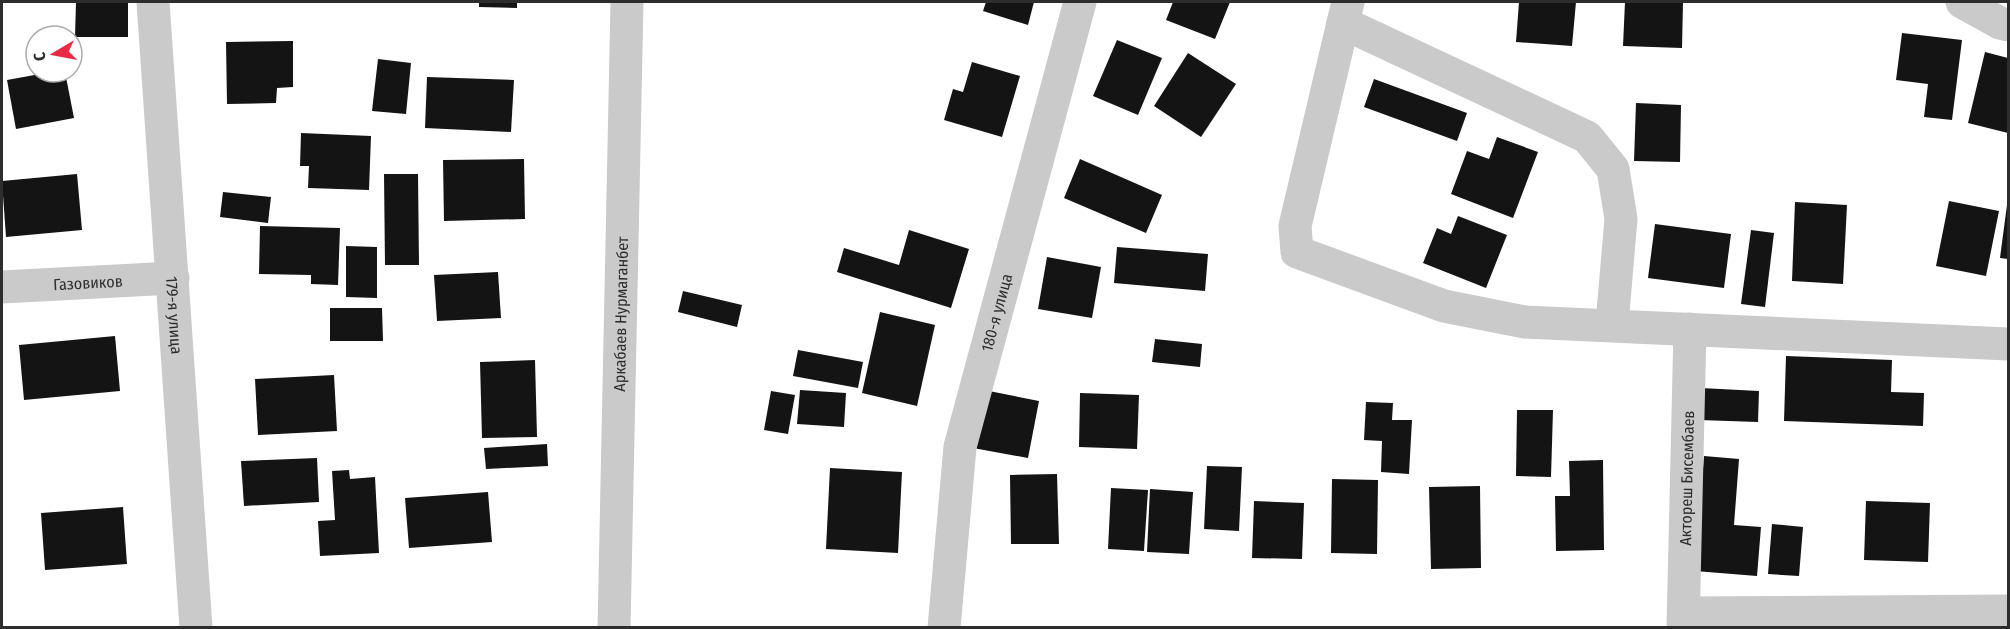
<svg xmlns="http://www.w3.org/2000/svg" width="2010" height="629" font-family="'Fira Sans Condensed',sans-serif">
<rect width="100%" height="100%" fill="#fff"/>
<!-- building -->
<g fill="#141414">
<polygon points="76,2 128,3 128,37 75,37"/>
<polygon points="479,2 517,2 517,8 479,7"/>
<polygon points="986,2 1034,2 1028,25 983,11"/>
<polygon points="1173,2 1230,2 1215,39 1166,20"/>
<polygon points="1519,2 1576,2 1572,46 1516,42"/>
<polygon points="1625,2 1683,2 1682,48 1623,46"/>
<polygon points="1902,33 1962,40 1952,120 1924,117 1928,84 1896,80"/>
<polygon points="1117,40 1162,58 1138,115 1093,96"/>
<polygon points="293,41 293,87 277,88 276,103 227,104 226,42"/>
<polygon points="1985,52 2008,58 2008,133 1968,123"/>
<polygon points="1188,53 1236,84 1201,137 1154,106"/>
<polygon points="378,59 411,63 406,114 372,111"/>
<polygon points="972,62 1020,76 1002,137 944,120 953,89 963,92"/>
<polygon points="51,72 65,72 74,118 16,129 7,80"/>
<polygon points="427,77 514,80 511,132 425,128"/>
<polygon points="1374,79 1467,113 1457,141 1364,107"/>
<polygon points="1636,103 1681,105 1680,162 1634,161"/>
<polygon points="301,133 371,136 369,190 308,188 309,166 300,166"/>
<polygon points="1497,137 1538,152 1513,218 1451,194 1467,151 1489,159"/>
<polygon points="524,159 525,219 444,221 443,160"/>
<polygon points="1080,159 1162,195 1146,233 1064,198"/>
<polygon points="77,174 82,230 6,237 2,181"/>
<polygon points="384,174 418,174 419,265 385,265"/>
<polygon points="223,192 271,197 268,223 220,217"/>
<polygon points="1949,201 1999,211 1986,276 1936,266"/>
<polygon points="1795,202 1847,205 1843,284 1792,281"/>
<polygon points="2007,205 2008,205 2008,259 2000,258"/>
<polygon points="1458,216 1507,235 1486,288 1423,263 1437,228 1451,234"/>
<polygon points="1655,224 1731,234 1724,288 1648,278"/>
<polygon points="260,226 340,228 338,285 311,284 311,275 259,274"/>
<polygon points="909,230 969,249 951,308 837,272 844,248 899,265"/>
<polygon points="1751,230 1774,233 1765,307 1741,304"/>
<polygon points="346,246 377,247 377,298 346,297"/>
<polygon points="1117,247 1208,254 1205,291 1114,283"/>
<polygon points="1047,257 1101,267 1092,318 1038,309"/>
<polygon points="498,272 501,318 437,321 434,275"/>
<polygon points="683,291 742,305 737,327 678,312"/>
<polygon points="330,308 382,308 383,341 330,341"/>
<polygon points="880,312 935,325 917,406 862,393"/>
<polygon points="115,336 120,391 24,400 19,345"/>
<polygon points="1155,339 1202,344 1200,367 1152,362"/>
<polygon points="798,350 863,362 858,388 793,376"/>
<polygon points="1786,356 1892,360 1891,392 1924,393 1923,426 1784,421"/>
<polygon points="535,360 537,437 482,438 480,362"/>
<polygon points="334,375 337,431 258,435 255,379"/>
<polygon points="1701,388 1759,391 1758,422 1699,420"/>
<polygon points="800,390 846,393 844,427 797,424"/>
<polygon points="984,390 1039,401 1028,458 973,448"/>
<polygon points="771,391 795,395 788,434 764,430"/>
<polygon points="1080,393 1139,395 1137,449 1079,447"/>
<polygon points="1366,402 1393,403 1392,420 1412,420 1409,474 1381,472 1382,441 1364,440"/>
<polygon points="1517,410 1553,410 1551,477 1516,476"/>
<polygon points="547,444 548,466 486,469 484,448"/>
<polygon points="1704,456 1739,459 1734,525 1761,527 1757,576 1695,571"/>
<polygon points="317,458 319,502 244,506 241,461"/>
<polygon points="1603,460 1604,550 1556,551 1555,496 1570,496 1569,461"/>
<polygon points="1207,466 1242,467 1239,531 1204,529"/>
<polygon points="830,468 902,472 898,553 826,549"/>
<polygon points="349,470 350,479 375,477 379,553 320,556 318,521 335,520 332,471"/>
<polygon points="1057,474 1059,544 1011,544 1010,475"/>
<polygon points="1332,479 1378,480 1377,554 1331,553"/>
<polygon points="1480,486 1481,568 1431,569 1429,487"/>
<polygon points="1111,488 1148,490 1144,551 1108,549"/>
<polygon points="1150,489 1193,492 1189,554 1147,552"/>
<polygon points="488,492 492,542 409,548 405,498"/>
<polygon points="1254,501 1304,503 1302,559 1252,558"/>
<polygon points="1866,501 1930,503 1928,562 1864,560"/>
<polygon points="123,507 127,564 45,570 41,513"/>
<polygon points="1772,524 1803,527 1799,576 1768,574"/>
</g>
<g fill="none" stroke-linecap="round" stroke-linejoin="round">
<!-- minor -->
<g stroke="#cacaca" stroke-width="33">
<path id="s1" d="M153 2 196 628"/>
<polyline points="1348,2 1295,226 1297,252 1444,306 1525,322 2008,344"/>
<polyline points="1962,2 2000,23 2008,25"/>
<polyline points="1343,23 1587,137 1613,169 1621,219 1612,324"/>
<path id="s2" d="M2 287 173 278"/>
<polyline points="1684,613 2008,611"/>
<path id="s3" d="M614 628 627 2"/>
<path id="s4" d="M944 628 960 447 1080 2"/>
<path id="s5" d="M1683 628 1690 329"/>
</g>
</g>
<g text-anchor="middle" stroke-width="6" stroke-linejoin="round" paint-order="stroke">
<!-- street labels -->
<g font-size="16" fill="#2d2d2d" stroke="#fff">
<text dy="6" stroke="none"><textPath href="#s2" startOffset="86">Газовиков</textPath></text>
<text dy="6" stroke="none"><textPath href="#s4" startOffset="321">180-я улица</textPath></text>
<text dy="6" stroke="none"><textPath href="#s1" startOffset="314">179-я улица</textPath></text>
<text dy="6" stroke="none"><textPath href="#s3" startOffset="314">Аркабаев Нурмаганбет</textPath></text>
<text dy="6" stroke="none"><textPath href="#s5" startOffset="150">Актореш Бисембаев</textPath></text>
</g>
</g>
<!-- border -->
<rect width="2010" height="629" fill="none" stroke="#2d2d2d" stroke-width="6"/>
<!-- north arrow -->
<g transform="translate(54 54) rotate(260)"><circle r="28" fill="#ffffff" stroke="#ababab" stroke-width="1.5"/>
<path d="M0-4.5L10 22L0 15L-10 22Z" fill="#e82a45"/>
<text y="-9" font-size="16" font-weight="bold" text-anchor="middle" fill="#2d2d2d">С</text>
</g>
</svg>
